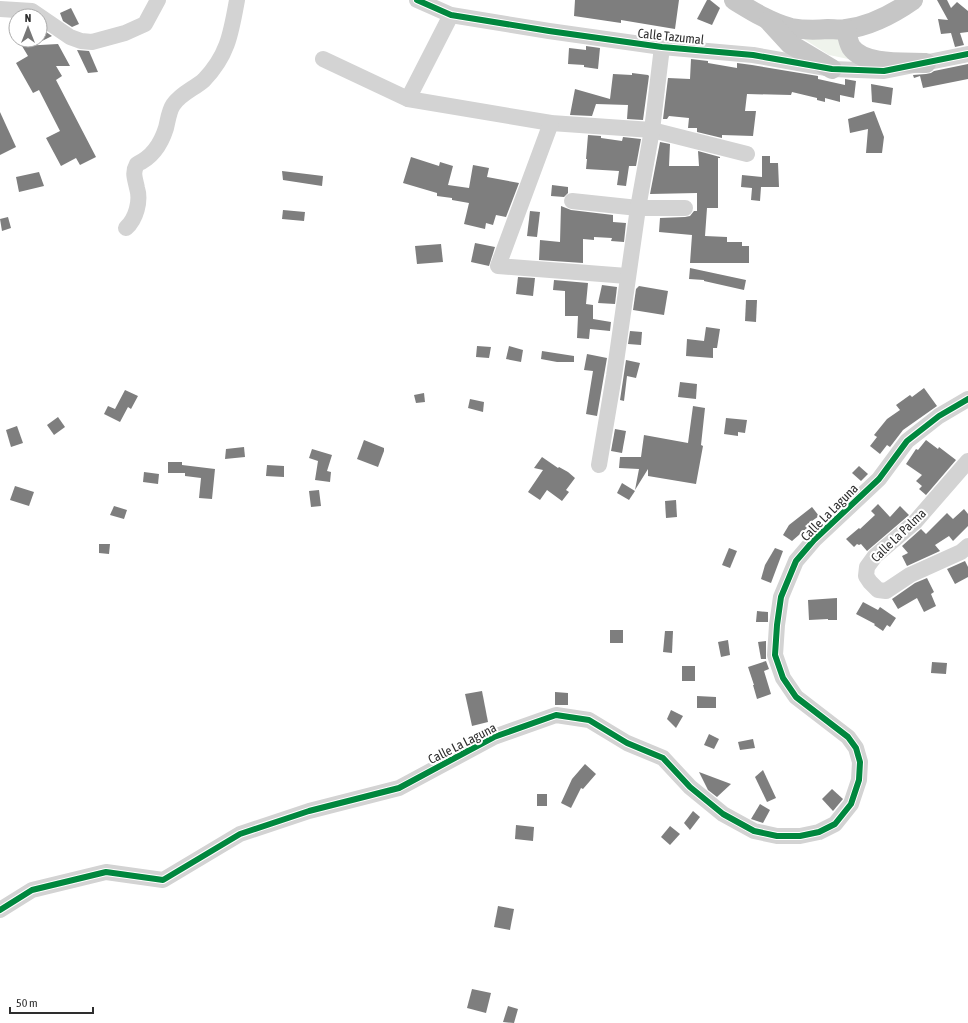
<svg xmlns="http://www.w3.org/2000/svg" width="968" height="1023" font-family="'Asap Condensed',sans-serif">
<rect width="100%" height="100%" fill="#fff"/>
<!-- green -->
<polygon fill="#eff3ec" points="838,32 858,61 829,55 796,34"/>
<!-- building -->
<g fill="#7e7e7e">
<polygon points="575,0 679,0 675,29 621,20 621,23 574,16"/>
<polygon points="707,0 710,0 720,8 712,25 697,19"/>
<polygon points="937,0 947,0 951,8 957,2 968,11 968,32 960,33 964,45 955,47 951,33 941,34 938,19 948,20"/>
<polygon points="71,8 79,24 72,27 63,21 60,13"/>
<polygon points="40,28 52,36 40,42"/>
<polygon points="58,44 70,66 56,66 62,76 56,80 96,157 80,165 76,158 61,166 46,138 60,131 39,90 33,93 16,63 28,56 22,46"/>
<polygon points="586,46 600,48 598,69 584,67 584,65 568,64 569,48 586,50"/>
<polygon points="77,50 89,51 98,72 88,73"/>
<polygon points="691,59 708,61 708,63 737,68 737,63 752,65 818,76 818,79 845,85 845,79 856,81 854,98 840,95 840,102 825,98 825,102 817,100 817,98 792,92 791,95 747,94 745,111 756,111 753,136 722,135 722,138 697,132 697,128 688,128 689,118 669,116 667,119 663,119 668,78 690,79"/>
<polygon points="968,64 968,79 923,88 920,76 914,78 913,75 926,74 931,73 934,71"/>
<polygon points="632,73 648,75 649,76 643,120 627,119 628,105 596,104 592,116 570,115 575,89 610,99 613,74 632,75"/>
<polygon points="871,84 893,88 891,105 872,102"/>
<polygon points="874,111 884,137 882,153 866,153 868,129 850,133 848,119"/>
<polygon points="0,112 16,147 0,155"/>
<polygon points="588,135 601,136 601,138 622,141 623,137 641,139 636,166 629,166 626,186 617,185 619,171 586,169 587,159 586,159"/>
<polygon points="660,142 670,144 669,166 699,166 698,151 720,157 720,158 718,158 718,208 707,208 705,236 727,237 727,242 742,242 742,246 749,246 749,263 690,263 692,235 659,232 660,218 685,217 690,216 694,211 697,211 697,193 650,194"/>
<polygon points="762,156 770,156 770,163 778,163 779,187 761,187 760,201 751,200 752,188 741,187 742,175 762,177"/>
<polygon points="411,157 439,166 440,162 453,166 448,185 469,188 473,165 489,168 487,177 519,183 506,217 496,215 493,225 486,223 485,229 464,224 469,203 452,200 452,198 437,196 437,193 403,183"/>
<polygon points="282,171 323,176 322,186 283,180"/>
<polygon points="39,172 44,186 19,192 16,177"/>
<polygon points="552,185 568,187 568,193 564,197 551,196"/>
<polygon points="561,206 571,210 613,215 613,222 626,223 624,242 611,241 612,238 594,237 594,240 583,239 583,263 539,260 540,240 560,242"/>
<polygon points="283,210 305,212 304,221 282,219"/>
<polygon points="530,211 540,212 537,237 527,236"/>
<polygon points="8,217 11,228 2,231 0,219"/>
<polygon points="475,243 495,247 489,266 471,262"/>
<polygon points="441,244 443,262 417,264 415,246"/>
<polygon points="690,268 746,280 744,290 704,281 704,280 689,279"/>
<polygon points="518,277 535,278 533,296 516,294"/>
<polygon points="554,280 588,283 586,304 593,305 593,319 611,322 610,331 590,329 589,339 577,338 578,316 565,316 565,291 553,290"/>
<polygon points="602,285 617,287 615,304 598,303"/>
<polygon points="639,286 668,291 664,315 633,310 636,289"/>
<polygon points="746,300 757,300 756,322 745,321"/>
<polygon points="706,327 720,329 717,348 713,348 713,358 686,356 687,339 704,341"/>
<polygon points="630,331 642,332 641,345 628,344"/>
<polygon points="477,346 491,347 489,358 476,357"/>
<polygon points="509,346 523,350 521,362 506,359"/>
<polygon points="542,351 574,356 574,362 557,362 541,359"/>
<polygon points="587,354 607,358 597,416 586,414 593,371 584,370"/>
<polygon points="626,360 640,363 636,378 627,376 624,401 620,400"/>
<polygon points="680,382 697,384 696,399 678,397"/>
<polygon points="924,388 937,406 903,430 890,447 887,445 880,454 870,446 877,437 874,435 887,419 900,410 896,405 910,395 912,397"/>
<polygon points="125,390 138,396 131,409 128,407 120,422 104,414 108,406 115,409"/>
<polygon points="424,393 425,402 416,403 414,395"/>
<polygon points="470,399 484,402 483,412 468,408"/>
<polygon points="693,406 705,408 701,445 703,446 696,484 648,476 648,469 635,490 639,469 619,468 620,457 641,457 644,435 688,443"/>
<polygon points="58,417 65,427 54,435 47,425"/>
<polygon points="726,418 747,420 745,433 738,432 738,436 724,434"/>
<polygon points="17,426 23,443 11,447 6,430"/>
<polygon points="615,429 626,431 622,453 611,451"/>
<polygon points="364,440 384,448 384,451 378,467 357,459"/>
<polygon points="926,440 938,449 939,447 956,460 926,495 919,489 922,486 916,481 922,475 906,464 916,449 918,450"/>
<polygon points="244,447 245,457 225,459 226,449"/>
<polygon points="312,449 332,455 327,471 331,472 330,482 315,480 318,461 309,458"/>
<polygon points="542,457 558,468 559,467 568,472 575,478 566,490 569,492 562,501 547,490 540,500 528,492 543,470 534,468"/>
<polygon points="168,462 182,462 182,465 215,469 212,499 199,498 201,478 185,476 185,473 168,473"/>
<polygon points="267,465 284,466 284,477 266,476"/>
<polygon points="859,466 868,474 861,481 852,473"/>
<polygon points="144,472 159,474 158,484 143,482"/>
<polygon points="622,483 635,491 629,500 617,493"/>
<polygon points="15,486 34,492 29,506 10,500"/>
<polygon points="319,490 321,506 311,507 309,491"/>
<polygon points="676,500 677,517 666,518 665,501"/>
<polygon points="878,504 890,517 900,506 909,515 867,551 861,544 859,545 857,544 854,547 846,539 859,528 860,529 875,515 871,511"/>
<polygon points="114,506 127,510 124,519 110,515"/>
<polygon points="812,507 819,516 805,526 807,528 792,541 783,535 789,525"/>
<polygon points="964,509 968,514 968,526 953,541 949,536 935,545 940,551 907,566 902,556 908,553 902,546 921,529 926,534 947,513 953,519"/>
<polygon points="99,544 110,544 109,554 99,553"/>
<polygon points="729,548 737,551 730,568 722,565"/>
<polygon points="775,548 783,551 771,583 761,579 765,565"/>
<polygon points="965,561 968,567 968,577 955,584 947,569"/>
<polygon points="927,578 934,592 931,594 936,606 924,612 917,598 898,609 892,599 915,583"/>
<polygon points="837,598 837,620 828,620 828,619 809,620 808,600"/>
<polygon points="863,602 878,610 880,607 896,618 890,627 887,625 883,631 874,625 875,624 856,614"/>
<polygon points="757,611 768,612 768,622 756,622"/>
<rect x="610" y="630" width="13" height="13"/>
<polygon points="665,631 673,631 672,653 663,652"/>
<polygon points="728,640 730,655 721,657 718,642"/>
<polygon points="766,641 766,659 761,659 758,642"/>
<polygon points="766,661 769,669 764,671 771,694 757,699 753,685 754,685 748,667"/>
<polygon points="932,662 947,663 946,674 931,673"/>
<rect x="682" y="666" width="13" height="15"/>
<polygon points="482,691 488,722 472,726 465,694"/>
<polygon points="555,692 568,693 568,705 555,705"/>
<polygon points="697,696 716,697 716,708 697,708"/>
<polygon points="671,710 683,716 676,728 667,719"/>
<polygon points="709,734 719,739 714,749 704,745"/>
<polygon points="753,739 755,748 740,750 738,742"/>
<polygon points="585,764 596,774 583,789 581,788 571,808 561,803 572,779"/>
<polygon points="763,770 776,798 767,802 755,777"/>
<polygon points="699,772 731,784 717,797 708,790"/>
<polygon points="832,789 843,799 833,811 822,799"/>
<rect x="537" y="794" width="10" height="12"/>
<polygon points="760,804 770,810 763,823 751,819"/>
<polygon points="693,811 700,817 690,830 684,823"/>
<polygon points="516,825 534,827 533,841 515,839"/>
<polygon points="670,826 680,834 670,845 661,837"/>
<polygon points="498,906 514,909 510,930 494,927"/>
<polygon points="472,989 491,993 486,1013 467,1008"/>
<polygon points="508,1006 518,1009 514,1023 503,1022"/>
</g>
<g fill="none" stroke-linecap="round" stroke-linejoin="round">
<!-- minor -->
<g stroke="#d3d3d3" stroke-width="16">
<polyline points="417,0 451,15 549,31 662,47 753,55 832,69 884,71 968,54"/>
<polyline points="0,9 32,11 70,37 81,41 92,42 125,33 145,24 158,0"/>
<polyline points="323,59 408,99 551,123 652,130 747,154"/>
<polyline points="408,99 451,15"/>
<polyline points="551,123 498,266 627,276"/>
<polyline points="572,201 638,208 685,208"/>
<path d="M126 228C136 219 141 201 137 188 135 178 132 173 137 164 153 157 161 144 166 128 168 120 169 111 173 105 181 93 194 89 204 80 228 55 231 33 237 0"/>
<polyline points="968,461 915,522 875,556 867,567 866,576 870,582 878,590 886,591 910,575 961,552 968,546"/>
<polyline points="599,465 614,376 638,208 652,130 662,47"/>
<polyline points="0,910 32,890 106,872 163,880 240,834 309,811 399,788 494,737 556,715 589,720 627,743 663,758 690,787 723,814 754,831 777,836 800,836 819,832 835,824 851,804 859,780 860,762 856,748 848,737 796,697 783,678 775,655 777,625 781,597 796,561 814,540 879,479 907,441 939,416 968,399"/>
</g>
<!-- major -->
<g stroke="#c6c6c6" stroke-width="20">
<path d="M734 0C752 11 771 23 791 28 803 30 816 30 828 29 834 29 840 30 846 29 871 26 893 14 913 0"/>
<polyline points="769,21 790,44 832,69"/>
<path d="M846 29C847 35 848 42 851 47 864 66 906 62 926 63"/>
</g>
<!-- cycleway casing -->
<g stroke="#fff" stroke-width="8">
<g id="cycleway">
<polyline points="417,0 451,15 549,31 662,47 753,55 832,69 884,71 968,54"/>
<polyline points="0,910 32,890 106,872 163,880 240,834 309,811 399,788 494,737 556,715 589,720 627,743 663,758 690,787 723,814 754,831 777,836 800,836 819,832 835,824 851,804 859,780 860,762 856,748 848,737 796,697 783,678 775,655 777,625 781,597 796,561 814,540 879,479 907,441 939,416 968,399"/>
</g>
</g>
<!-- cycleway -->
<use href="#cycleway" stroke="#00873e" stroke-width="6"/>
</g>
<g text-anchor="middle" stroke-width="4" stroke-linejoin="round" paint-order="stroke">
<!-- street labels -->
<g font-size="13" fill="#2e2e2e" stroke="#fff">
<text transform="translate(671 36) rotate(6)" y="5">Calle Tazumal</text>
<text transform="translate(829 512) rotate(-45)" y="5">Calle La Laguna</text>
<text transform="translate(898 535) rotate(-44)" y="5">Calle La Palma</text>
<text transform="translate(462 743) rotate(-27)" y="5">Calle La Laguna</text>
</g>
</g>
<!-- north arrow -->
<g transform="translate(28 28)"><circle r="19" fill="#ffffff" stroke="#ababab"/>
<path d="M0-3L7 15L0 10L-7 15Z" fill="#777777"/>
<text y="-6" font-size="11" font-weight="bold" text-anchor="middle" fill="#2e2e2e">N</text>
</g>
<!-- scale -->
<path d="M10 1007v6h83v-6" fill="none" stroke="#2e2e2e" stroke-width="2"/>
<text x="16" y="1007" font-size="12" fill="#2e2e2e" stroke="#ffffff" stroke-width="3" paint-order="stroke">50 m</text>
</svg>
